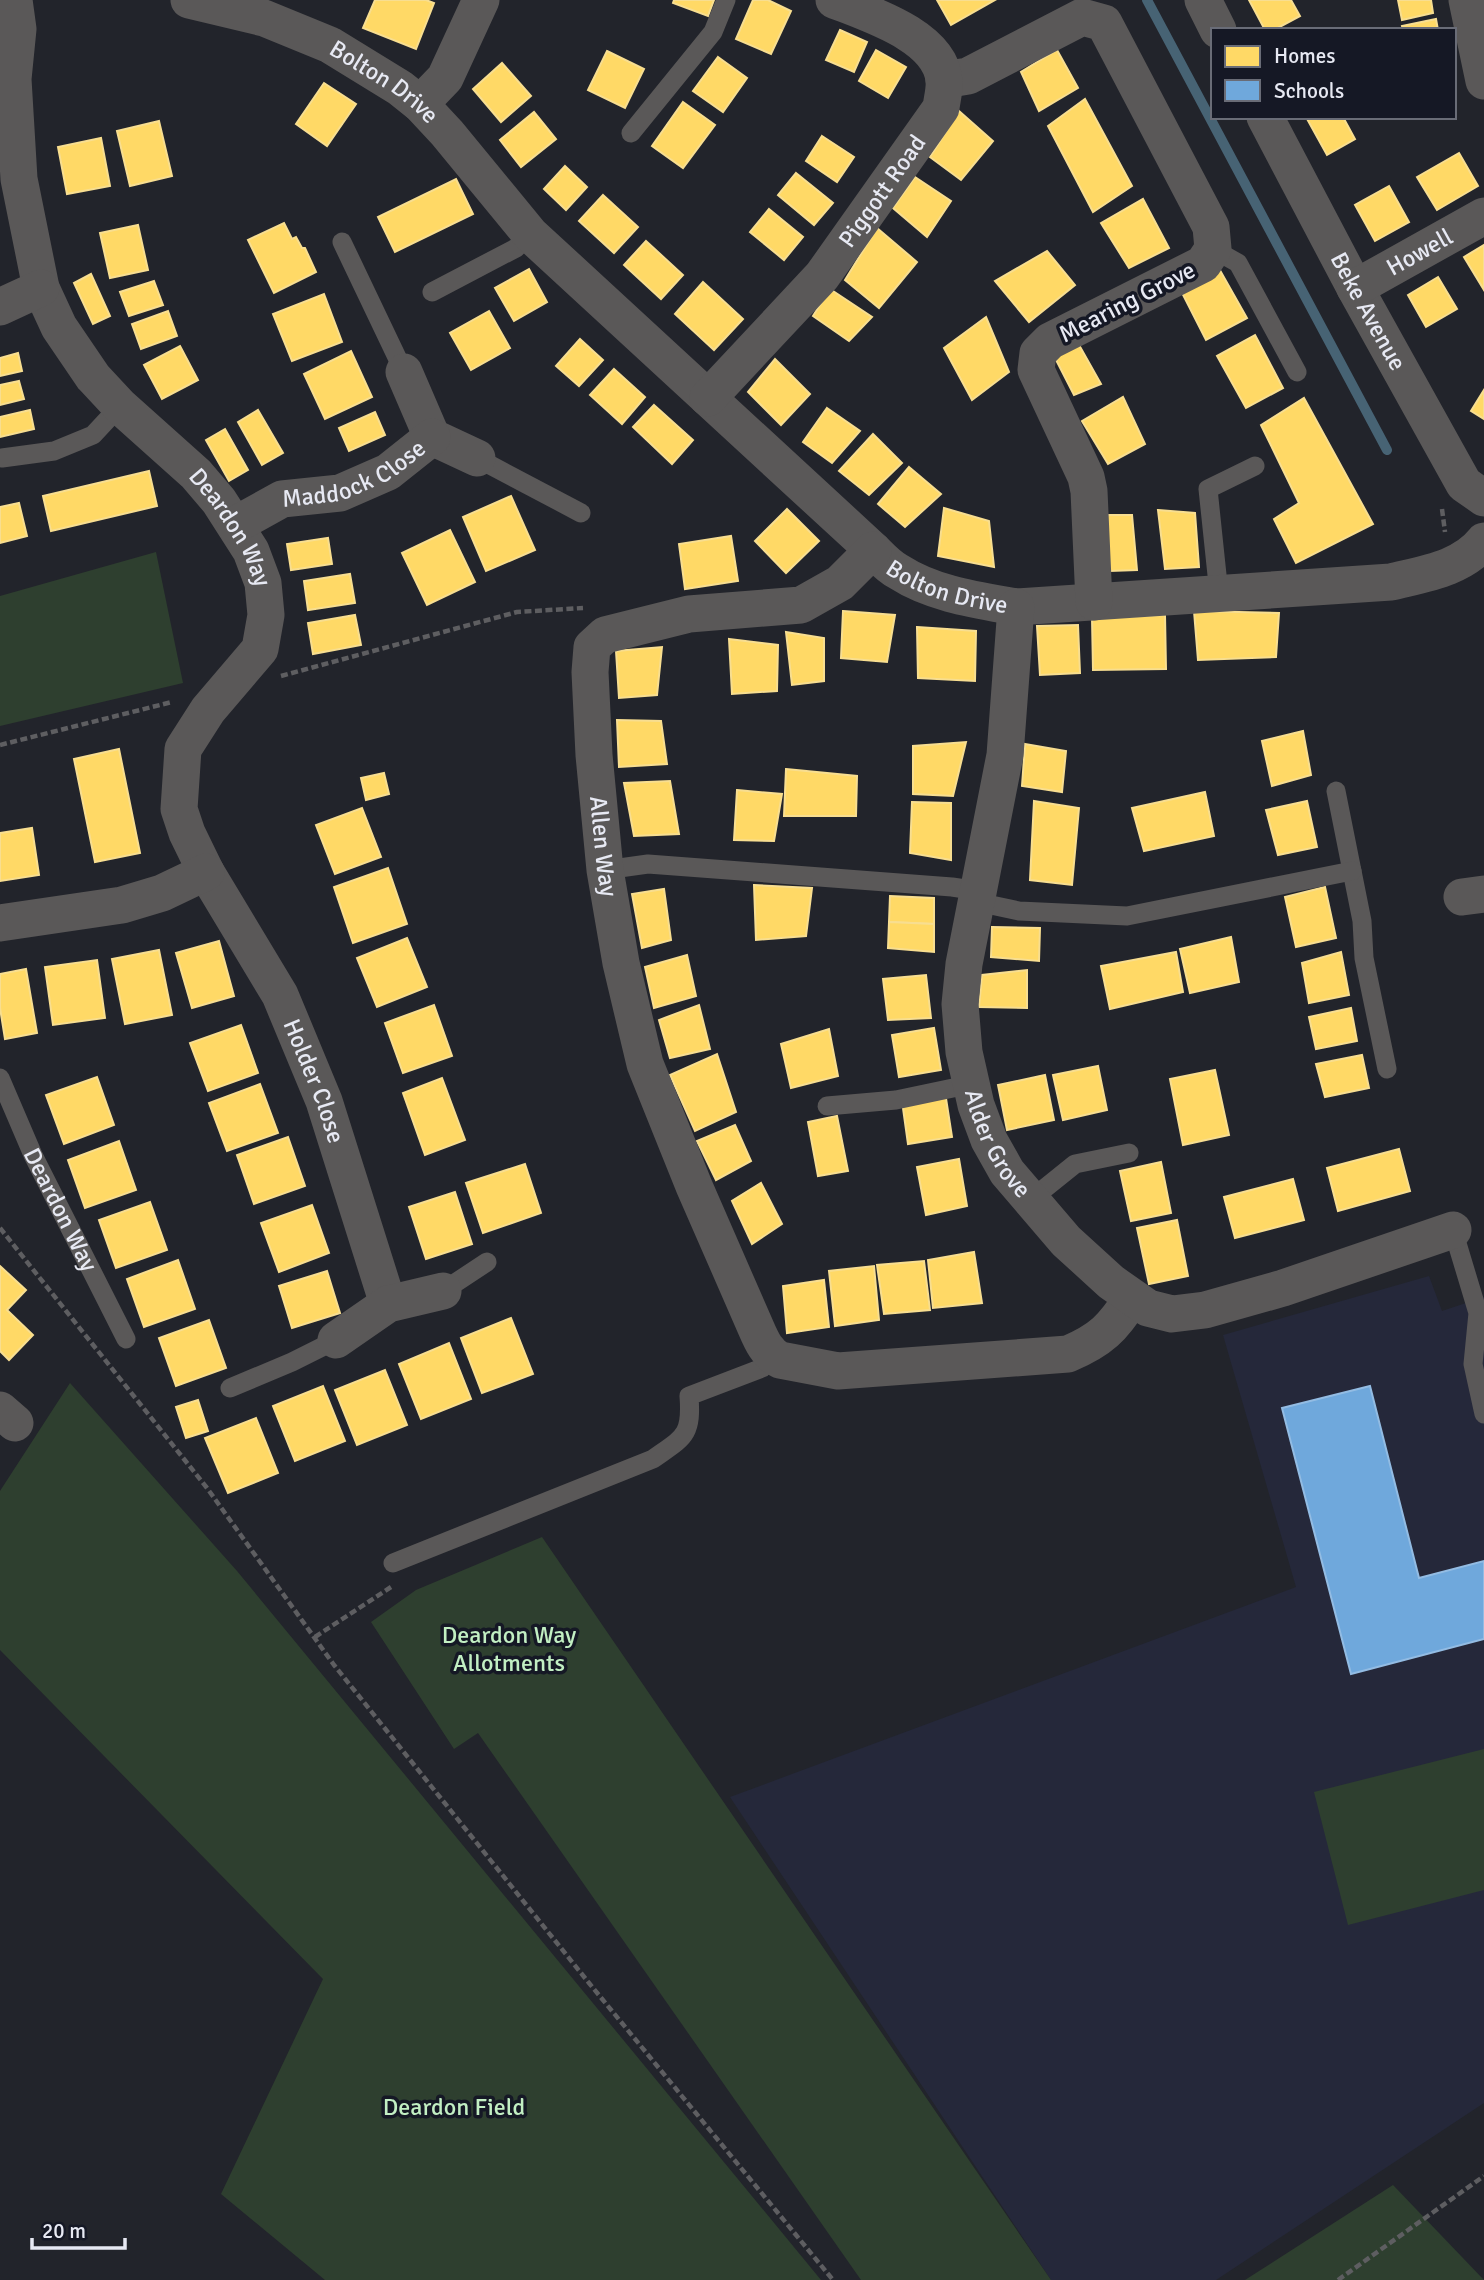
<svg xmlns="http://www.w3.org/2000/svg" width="1484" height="2280" font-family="Signika,sans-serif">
<rect width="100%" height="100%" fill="#22242b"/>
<!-- built -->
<polygon fill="#25283a" points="1429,1276 1442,1311 1484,1297 1484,2103 1216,2280 1051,2280 730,1797 1296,1587 1223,1335"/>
<!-- green -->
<g fill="#2e3f2f">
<polygon points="156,552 183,683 0,726 0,596"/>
<polygon points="70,1383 237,1571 821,2280 325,2280 221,2194 323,1979 0,1650 0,1491"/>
<polygon points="542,1537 1051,2280 861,2280 478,1733 454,1749 371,1622 416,1590"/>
<polygon points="1484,1749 1484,1890 1348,1925 1314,1792"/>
<polygon points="1393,2185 1484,2280 1245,2280"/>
</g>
<!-- homes -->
<g fill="#ffd966" stroke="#f8de90" stroke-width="2">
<polygon points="375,0 426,0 434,3 416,49 363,28"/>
<polygon points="674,0 714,0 708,16 673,3"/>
<polygon points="753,0 768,0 791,11 771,54 736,39"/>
<polygon points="937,0 995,0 951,25"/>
<polygon points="1249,0 1291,0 1300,16 1274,30 1265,30"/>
<polygon points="1398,0 1431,0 1433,13 1402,20"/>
<polygon points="1436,19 1438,30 1403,30 1402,26"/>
<polygon points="840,30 867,42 854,72 826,60"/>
<polygon points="876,50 906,67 888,98 859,81"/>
<polygon points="1057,50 1078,88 1039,111 1021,72"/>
<polygon points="607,51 644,69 625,108 588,90"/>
<polygon points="718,57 747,78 723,112 693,91"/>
<polygon points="502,63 531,96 501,122 473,89"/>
<polygon points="324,83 356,104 327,146 296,124"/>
<polygon points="1085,99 1132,186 1093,212 1048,126"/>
<polygon points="683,102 715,125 683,168 652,146"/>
<polygon points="959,111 993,141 961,180 930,157"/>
<polygon points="534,112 556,139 521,167 500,140"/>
<polygon points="1306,117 1343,117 1355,139 1327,155"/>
<polygon points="159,121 172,176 130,186 117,131"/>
<polygon points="822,136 854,157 837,182 806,161"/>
<polygon points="101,138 110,186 67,194 58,147"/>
<polygon points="1459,153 1478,186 1437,210 1417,177"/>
<polygon points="565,166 587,187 566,210 544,189"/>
<polygon points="796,173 833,203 814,225 778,195"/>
<polygon points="915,177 951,201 927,237 893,208"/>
<polygon points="456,179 473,214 395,252 378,217"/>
<polygon points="1389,186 1409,222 1375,241 1355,205"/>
<polygon points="603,195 638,227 614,253 579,221"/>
<polygon points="1143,199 1169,248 1129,268 1101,223"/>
<polygon points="769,209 803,237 784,260 750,232"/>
<polygon points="284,223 292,239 296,237 302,248 305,248 316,272 274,293 248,240"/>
<polygon points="138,225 148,270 110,278 100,233"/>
<polygon points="877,228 917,262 879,308 845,280"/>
<polygon points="646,241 683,275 661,299 624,265"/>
<polygon points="1484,245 1484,290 1464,257"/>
<polygon points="1047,251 1075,285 1029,322 995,281"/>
<polygon points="1217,265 1247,318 1206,340 1179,287"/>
<polygon points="529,269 547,302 514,321 495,288"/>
<polygon points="91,274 110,316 93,324 74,283"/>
<polygon points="1438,277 1457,309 1426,327 1408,295"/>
<polygon points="154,281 163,305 129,316 120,292"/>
<polygon points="703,282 743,319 714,350 675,314"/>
<polygon points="830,289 872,317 849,341 813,316"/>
<polygon points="324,294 342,342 292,361 273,314"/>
<polygon points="168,311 177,336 141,349 132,324"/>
<polygon points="489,311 510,348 471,370 450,333"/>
<polygon points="986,317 1009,372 972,400 944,348"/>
<polygon points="1255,335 1283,388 1246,408 1217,356"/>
<polygon points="1074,336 1101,384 1074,395 1052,352"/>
<polygon points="580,339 603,360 579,386 556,366"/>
<polygon points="180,346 198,380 162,399 144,365"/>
<polygon points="351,351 372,397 325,419 304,374"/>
<polygon points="18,353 22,371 0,376 0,358"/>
<polygon points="775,359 810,394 781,425 748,392"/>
<polygon points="614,369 645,397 622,424 590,395"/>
<polygon points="19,381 24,399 0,405 0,385"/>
<polygon points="1484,390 1484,419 1471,411"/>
<polygon points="1123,397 1145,444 1108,464 1082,421"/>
<polygon points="1304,398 1373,524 1296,563 1274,519 1299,503 1261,425"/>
<polygon points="654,405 693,440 672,464 633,427"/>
<polygon points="827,408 860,431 832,463 803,442"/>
<polygon points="30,410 34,429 0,437 0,417"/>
<polygon points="258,410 283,453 262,465 238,422"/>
<polygon points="375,412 385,435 349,451 339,428"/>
<polygon points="225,429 248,470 229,481 206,440"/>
<polygon points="873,434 902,463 869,495 839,471"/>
<polygon points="909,467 941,494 905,527 878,504"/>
<polygon points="149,471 157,506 51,531 43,496"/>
<polygon points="511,496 535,550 486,571 463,517"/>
<polygon points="19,503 27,536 0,543 0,507"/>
<polygon points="944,508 989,521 994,567 938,556"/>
<polygon points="787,509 819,541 786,573 755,541"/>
<polygon points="1158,510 1195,513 1199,567 1165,569"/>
<polygon points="1104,515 1132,515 1137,570 1110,571"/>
<polygon points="450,530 475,582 427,605 402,553"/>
<polygon points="731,536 738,581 685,589 679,544"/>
<polygon points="328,538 332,564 291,570 287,544"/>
<polygon points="350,574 355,603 308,610 304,581"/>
<polygon points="843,611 895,615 887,662 841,658"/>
<polygon points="1194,611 1279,613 1276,657 1198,660"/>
<polygon points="355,615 361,645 313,654 308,623"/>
<polygon points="1165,615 1166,669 1093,670 1092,618"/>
<polygon points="1078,625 1080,673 1040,675 1037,626"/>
<polygon points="917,627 976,631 975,681 918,678"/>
<polygon points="786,632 824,638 824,681 792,685"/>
<polygon points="729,639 778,645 777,691 732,694"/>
<polygon points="662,647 657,695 619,698 616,651"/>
<polygon points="617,720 661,721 667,764 619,767"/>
<polygon points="1303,731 1311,775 1272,786 1262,741"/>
<polygon points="966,742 953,796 913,794 913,746"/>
<polygon points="1025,744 1066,751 1062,792 1022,786"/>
<polygon points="119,749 140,853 95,862 74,759"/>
<polygon points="786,769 857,776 856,816 784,816"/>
<polygon points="384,773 389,794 366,800 361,778"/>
<polygon points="670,781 679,834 634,836 624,783"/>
<polygon points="737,790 782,794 774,841 734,840"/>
<polygon points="1205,792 1214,836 1144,851 1132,808"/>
<polygon points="1034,801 1079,808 1072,885 1030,880"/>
<polygon points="1307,801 1317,847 1278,855 1266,810"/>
<polygon points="912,802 951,803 951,860 910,853"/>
<polygon points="362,808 381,857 335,874 316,825"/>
<polygon points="32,828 39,875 0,881 0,833"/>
<polygon points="388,868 407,924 353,943 334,887"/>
<polygon points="754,885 812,888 806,936 756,940"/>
<polygon points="1325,887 1336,938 1296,947 1285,897"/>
<polygon points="664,889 671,940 642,948 632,894"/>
<polygon points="890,896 934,898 934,924 889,922"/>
<polygon points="889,922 934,924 934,952 888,948"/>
<polygon points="992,927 1040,928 1039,961 991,957"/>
<polygon points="1231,937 1239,982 1190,993 1180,949"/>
<polygon points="407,938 427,987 377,1007 357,958"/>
<polygon points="219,941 234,996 192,1008 176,953"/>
<polygon points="159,950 172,1015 125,1024 112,959"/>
<polygon points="1176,952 1183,992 1110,1009 1101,966"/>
<polygon points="1341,952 1349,995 1309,1003 1302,963"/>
<polygon points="687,955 696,996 654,1008 645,967"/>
<polygon points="97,960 105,1018 53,1025 45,967"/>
<polygon points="26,969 37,1033 5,1039 0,1008 0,974"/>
<polygon points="1027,970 1027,1008 979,1007 982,975"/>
<polygon points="926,975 931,1018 888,1020 883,979"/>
<polygon points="434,1005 452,1056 403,1073 385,1023"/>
<polygon points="699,1005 710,1049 670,1058 659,1020"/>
<polygon points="1351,1008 1357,1041 1316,1049 1309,1017"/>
<polygon points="241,1025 258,1073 208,1091 190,1043"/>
<polygon points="934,1028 941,1070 899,1077 892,1035"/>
<polygon points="829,1029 838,1076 791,1088 781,1044"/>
<polygon points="717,1054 736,1112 695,1131 670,1075"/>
<polygon points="1362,1055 1369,1088 1325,1097 1316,1064"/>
<polygon points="1098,1066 1107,1110 1063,1120 1053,1075"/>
<polygon points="1215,1070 1229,1135 1183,1145 1170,1079"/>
<polygon points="1045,1075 1054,1120 1007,1130 998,1085"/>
<polygon points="97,1077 114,1125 64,1144 46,1095"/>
<polygon points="442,1078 465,1140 425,1155 403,1093"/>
<polygon points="260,1084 278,1133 227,1151 209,1103"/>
<polygon points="945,1092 952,1137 908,1144 902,1101"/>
<polygon points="837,1116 848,1171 818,1176 808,1122"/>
<polygon points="735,1125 751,1161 716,1180 697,1141"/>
<polygon points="288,1137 305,1186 254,1204 237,1155"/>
<polygon points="119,1141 136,1190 85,1208 68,1160"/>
<polygon points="1399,1149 1410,1191 1338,1211 1327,1168"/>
<polygon points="959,1159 967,1206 926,1215 917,1167"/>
<polygon points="1161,1162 1171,1213 1131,1221 1120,1171"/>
<polygon points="525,1164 541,1213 483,1233 466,1183"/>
<polygon points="1293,1179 1304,1220 1235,1238 1224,1197"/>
<polygon points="761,1183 782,1224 752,1244 732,1201"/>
<polygon points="455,1192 472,1244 426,1259 409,1207"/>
<polygon points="150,1202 167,1250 116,1268 99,1220"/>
<polygon points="312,1205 329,1253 279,1272 261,1223"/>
<polygon points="1177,1220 1188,1276 1149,1284 1137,1228"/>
<polygon points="974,1252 982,1303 933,1308 928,1260"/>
<polygon points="178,1260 195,1309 144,1327 127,1279"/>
<polygon points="924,1261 930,1310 884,1314 877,1265"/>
<polygon points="0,1266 26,1290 7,1310 33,1335 9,1360 0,1351"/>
<polygon points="874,1266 879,1320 835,1326 829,1271"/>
<polygon points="327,1271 340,1313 292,1328 279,1286"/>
<polygon points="824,1280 829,1327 787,1333 783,1286"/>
<polygon points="511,1318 533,1374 482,1393 461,1338"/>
<polygon points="209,1320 226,1368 176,1386 159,1338"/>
<polygon points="449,1343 471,1399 421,1419 399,1364"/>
<polygon points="385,1370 407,1425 357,1445 335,1390"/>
<polygon points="323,1386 345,1441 295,1461 273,1406"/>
<polygon points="198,1400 208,1431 186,1438 176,1407"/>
<polygon points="256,1418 278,1473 228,1493 205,1438"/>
</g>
<!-- schools -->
<polygon fill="#6fa8dc" stroke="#93bce3" stroke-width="2" points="1370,1386 1419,1578 1484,1561 1484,1639 1351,1674 1282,1408"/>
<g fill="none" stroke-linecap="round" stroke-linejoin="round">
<!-- stream -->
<polyline stroke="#476374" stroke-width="10" points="1147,0 1387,450"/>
<!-- path -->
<g stroke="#5e5e61" stroke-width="4.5" stroke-dasharray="7 3.5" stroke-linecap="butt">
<polyline points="1442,509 1445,532"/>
<polyline points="281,676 517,612 583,608"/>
<polyline points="0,745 172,702"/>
<polyline points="0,1228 207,1488 334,1665 589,1983 833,2280"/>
<polyline points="315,1637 391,1587"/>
<polyline points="1338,2280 1484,2176"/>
</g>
<!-- lane -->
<g stroke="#5a5858" stroke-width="19">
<polyline points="631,133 713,32 726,0"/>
<polyline points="342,242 404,372"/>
<polyline points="1213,249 1238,263 1297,372"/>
<polyline points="432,292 516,248 530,234"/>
<polyline points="2,458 54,451 93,435 120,406"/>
<polyline points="477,458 581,513"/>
<polyline points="1219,594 1208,489 1255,466"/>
<polyline points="1336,791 1362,921 1364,958 1387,1069"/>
<polyline points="605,870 648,864 952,887 979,891"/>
<polyline points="977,902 1019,911 1127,916 1352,871"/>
<path id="s1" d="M0 1078 33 1155 126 1339"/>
<polyline points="827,1106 896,1100 972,1084"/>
<polyline points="1029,1201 1075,1164 1129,1153"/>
<polyline points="1453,1230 1478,1313 1473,1364 1484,1414"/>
<polyline points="443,1291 487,1262"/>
<polyline points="230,1388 292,1362 336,1340"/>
<path d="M393 1563 653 1459C684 1437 692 1436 689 1396L762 1368 771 1355"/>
</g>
<!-- street -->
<g stroke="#5a5858" stroke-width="37">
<path id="s2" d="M14 0 18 29 13 79 19 179 41 288 59 327 93 377 120 406 196 474 219 501 251 551 263 583 266 615 260 649 208 710 183 749 179 809 187 833 206 872 280 995 324 1101 388 1304"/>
<path id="s3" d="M189 0 264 18 330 45 400 88 420 104 447 133 530 234 873 550C881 558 889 567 899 572 933 594 977 600 1016 607L1391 582C1423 574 1462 569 1484 541"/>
<polyline points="1203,0 1218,30"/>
<polyline points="1467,0 1484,81"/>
<polyline points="944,80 968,76 1082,17 1104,23 1211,227 1213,249 1203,264 1050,341 1038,353 1036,370 1086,477 1089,491 1094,602"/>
<polyline points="420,104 445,78 481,0"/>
<path id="s4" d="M1265 117 1355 288 1464 484 1484 498"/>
<path id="s5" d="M1355 288 1484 216"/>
<polyline points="0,307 41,288"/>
<polyline points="404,372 432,437 477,458"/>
<path id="s6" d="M708 398 822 276 941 108C942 99 945 89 944 80 940 36 869 14 834 0"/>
<path id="s7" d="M235 525 282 499 340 493 388 472 432 437"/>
<path id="s8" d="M873 550 840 583 801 605 689 614 605 635 592 647 590 672 594 755 605 870 621 963 645 1064 694 1186 756 1328C762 1342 767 1353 780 1360L838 1371 1068 1354C1101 1340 1113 1328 1132 1298"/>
<path id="s9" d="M1016 607 1005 755 964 964 960 1004 964 1052 976 1105 989 1140 1007 1172 1066 1241 1111 1282 1148 1308 1172 1314 1205 1310 1283 1288 1453 1230"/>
<polyline points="1462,897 1484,894"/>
<polyline points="0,923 122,905 162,893 206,872"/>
<polyline points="336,1340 388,1304 443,1291"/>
<polyline points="0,1410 15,1423"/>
</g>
</g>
<g text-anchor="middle" stroke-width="7" stroke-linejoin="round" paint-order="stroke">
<!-- street labels -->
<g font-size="24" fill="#e7e9f3" stroke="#151825">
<text dy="8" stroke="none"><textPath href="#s3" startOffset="214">Bolton Drive</textPath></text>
<text dy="8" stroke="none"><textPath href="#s6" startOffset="271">Piggott Road</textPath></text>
<text dy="8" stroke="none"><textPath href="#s5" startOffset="74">Howell</textPath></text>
<text transform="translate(1127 302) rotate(-27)" y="8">Mearing Grove</text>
<text dy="8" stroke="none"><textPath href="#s4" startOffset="220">Beke Avenue</textPath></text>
<text dy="8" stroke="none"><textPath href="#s7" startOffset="131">Maddock Close</textPath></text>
<text dy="8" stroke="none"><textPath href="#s2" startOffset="600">Deardon Way</textPath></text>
<text dy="8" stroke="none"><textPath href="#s3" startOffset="978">Bolton Drive</textPath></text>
<text dy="8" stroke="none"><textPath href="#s8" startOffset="508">Allen Way</textPath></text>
<text dy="8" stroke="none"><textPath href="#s2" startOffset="1223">Holder Close</textPath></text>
<text dy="8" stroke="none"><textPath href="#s9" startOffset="548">Alder Grove</textPath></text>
<text dy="8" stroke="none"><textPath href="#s1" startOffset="145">Deardon Way</textPath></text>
</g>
<!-- park labels -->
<g font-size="24" fill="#c2efc3" stroke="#151825">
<text x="509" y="1643">Deardon Way<tspan x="509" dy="28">Allotments</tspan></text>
<text x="454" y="2115">Deardon Field</text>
</g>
</g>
<!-- legend -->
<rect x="1211" y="28" width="245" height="91" fill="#151825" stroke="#696c77" stroke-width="2"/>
<rect x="1225" y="46" width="35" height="21" fill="#ffd966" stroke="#696c77" stroke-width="2"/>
<text x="1274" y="63" font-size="21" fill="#e7e9f3">Homes</text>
<rect x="1225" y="80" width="35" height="21" fill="#6fa8dc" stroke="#696c77" stroke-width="2"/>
<text x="1274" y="98" font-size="21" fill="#e7e9f3">Schools</text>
<!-- scale -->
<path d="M32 2238v10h93v-10" fill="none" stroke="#e7e9f3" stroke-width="3.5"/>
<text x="42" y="2238" font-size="21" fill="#e7e9f3" stroke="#151825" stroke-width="5" paint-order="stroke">20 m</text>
</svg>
